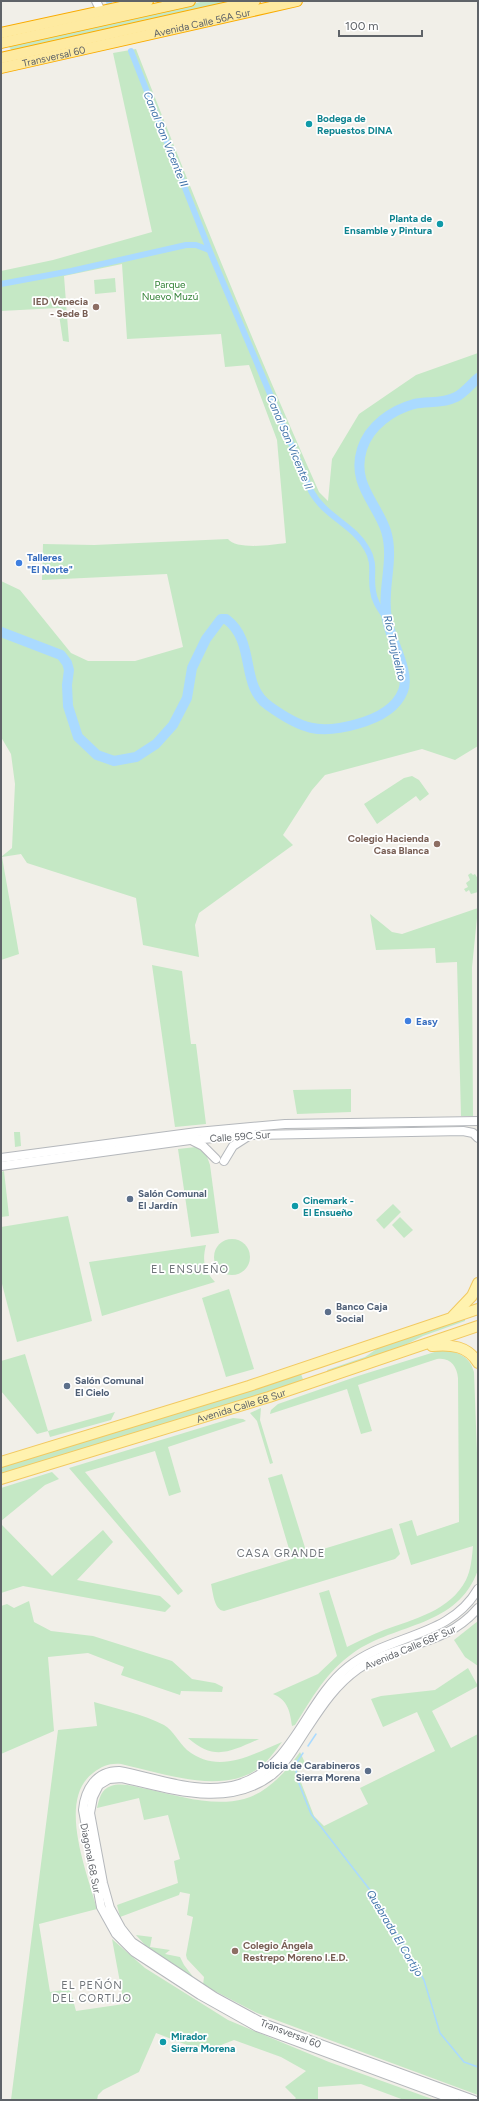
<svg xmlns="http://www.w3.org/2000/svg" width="479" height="2101" font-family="Figtree,sans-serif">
<rect width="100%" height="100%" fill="#f1efe8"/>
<!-- green -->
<g fill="#c5e8c5">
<polygon points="205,1 244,1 13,52 9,47 55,34"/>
<path d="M136 49C194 198 254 346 319 492L328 501 332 459 359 414 416 375 478 353V746L455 760 422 749 325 775 312 790 283 835 293 845 199 913 195 925 199 957 143 945 136 898 27 863 21 854 2 857 19 954 1 960V857L12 848 15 784 11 754 1 737V581L20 590 71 653 88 661H135L183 647 167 574 42 580 43 544 94 545 228 539C236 550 272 545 286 543L277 440 249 365 225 367 221 334 127 339 122 264 64 276 69 342 63 341 58 308 1 311V271L53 260 152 232 113 53Z"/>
<polygon points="115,278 116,292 95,294 94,280"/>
<polygon points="412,776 419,780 429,794 420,801 416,796 377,824 364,804 404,778"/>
<polygon points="471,873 473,875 475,874 478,879 478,892 471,894 469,890 466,892 464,889 468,887 466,883 470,880 468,875"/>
<polygon points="478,908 472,967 473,1116 461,1116 457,962 436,963 435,948 376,950 370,914 392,932 402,934"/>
<polygon points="152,965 182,971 191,1044 196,1044 206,1124 175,1127"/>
<polygon points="351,1089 351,1112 297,1114 293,1090"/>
<polygon points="14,1132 20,1132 21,1146 15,1147"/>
<polygon points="196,1147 206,1154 210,1165 219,1233 191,1237 178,1149"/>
<polygon points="4,1171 9,1216 1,1217 1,1172"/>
<polygon points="393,1204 401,1212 384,1229 376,1220"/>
<polygon points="68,1216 92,1321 17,1342 1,1280 1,1227"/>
<polygon points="400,1217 413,1230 404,1238 392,1225"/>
<circle cx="232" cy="1257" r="18"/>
<path d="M206 1245C202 1261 204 1270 215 1282L102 1316 89 1262Z"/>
<polygon points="229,1289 254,1369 226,1377 202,1298"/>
<polygon points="465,1317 465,1321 423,1336 389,1353 328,1373 327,1370 365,1357 381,1346"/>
<path d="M441 1350C457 1351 470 1356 474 1372L478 1480V1570C457 1628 397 1622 353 1653 326 1672 312 1698 295 1725L292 1726C290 1712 288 1700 273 1694L318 1674 337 1656 319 1593 329 1590 347 1647C359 1641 371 1635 384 1630 414 1619 450 1611 466 1580 471 1570 472 1557 473 1546L411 1565 399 1524 412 1520 417 1536 459 1522 458 1378C457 1366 450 1357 437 1359L358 1385 372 1431 361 1434 347 1389 270 1414 271 1410 278 1404 358 1376Z"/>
<polygon points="25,1354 48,1431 115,1412 111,1420 50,1437 48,1431 37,1434 1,1391 1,1361"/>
<polygon points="301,1374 304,1382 1,1475 1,1466"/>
<polygon points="261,1408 260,1420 273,1463 270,1464 257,1421 250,1413"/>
<polygon points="233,1418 243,1419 246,1421 168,1447 181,1492 169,1496 155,1451 85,1472 183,1591 178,1595 69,1468"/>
<polygon points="52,1472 59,1479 45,1485 1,1521 1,1488"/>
<path d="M282 1474 307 1554 392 1528 400 1554 395 1559 224 1611C214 1610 213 1592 211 1584L292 1559 268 1478Z"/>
<polygon points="1,1524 52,1576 103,1530 113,1542 77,1580 160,1596 171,1606 165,1612 23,1586 1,1593"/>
<polygon points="29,1601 34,1622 51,1631 93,1636 172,1661 192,1679 215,1683 223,1687 222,1692 181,1691 180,1695 121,1675 124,1667 88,1653 48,1657 54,1731 1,1754 1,1606 7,1604 14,1608"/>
<polygon points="478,1621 478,1666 465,1657 454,1640"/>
<path d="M468 1668 478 1686 432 1711 451 1748 478 1734V2095L257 2013 203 1985 204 1977 187 1959 186 1955 193 1917 187 1915 190 1894 180 1892 179 1895 120 1917 117 1905 178 1883 174 1861 180 1859 168 1815 144 1820 139 1798 97 1808C99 1799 101 1789 111 1786 122 1782 136 1787 147 1789 178 1796 213 1807 244 1799 267 1793 287 1771 300 1752L307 1767 297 1772 314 1816 324 1826 368 1804 360 1788 435 1751 417 1712 383 1727 371 1699 381 1696 435 1690Z"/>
<path d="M94 1702C117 1709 143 1714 164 1725 173 1730 179 1743 187 1750 218 1775 251 1755 282 1742 275 1751 269 1760 260 1767 223 1796 162 1773 121 1764 110 1763 102 1766 93 1773 57 1800 87 1872 97 1909L39 1924 50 1992 70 1989 76 2011 124 2004 112 1939 145 1968 228 2020 329 2062 435 2100H404L361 2084 318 2087V2100H294L296 2098 285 2087 306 2071 281 2057 234 2040 211 2049 187 2045 156 2033 139 2072 103 2090 98 2095 97 2100H11L58 1730 97 1726Z"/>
<path d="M188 1738 259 1739C230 1752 214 1761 188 1738Z"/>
<polygon points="136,1935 152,1937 150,1947 170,1950 165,1954 180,1957 184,1965 194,1978 145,1945"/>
</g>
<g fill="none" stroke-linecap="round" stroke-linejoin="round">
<!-- stream -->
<g stroke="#aadaff" stroke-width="1.5">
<polyline points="308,1746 316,1734"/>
<polyline points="303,1753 295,1765 298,1781 311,1814 377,1899 424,1980 440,2033 464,2062 478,2067"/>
</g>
<!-- canal -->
<g stroke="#aadaff" stroke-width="6">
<polyline points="109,1 109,2"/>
<path d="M131 51 211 254 311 491C325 517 353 524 367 549 376 564 370 575 373 591 374 601 380 609 386 618"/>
<polyline points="1,284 71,271 186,245 196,245 209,250"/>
</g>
<!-- river -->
<path stroke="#aadaff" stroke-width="10" d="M1 632 61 655 67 663 69 670 67 685 68 706 78 737 97 755 114 761 136 757 156 744 173 725 187 698 192 668 206 639 221 619H226C257 642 239 686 269 706 301 729 319 735 357 724 375 719 396 709 403 691 411 673 390 639 387 619 381 590 395 560 386 531 377 503 351 484 362 449 369 426 392 410 414 404 428 401 442 404 456 397 464 393 471 384 478 378"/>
<!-- tertiary casing -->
<g stroke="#b5b8bc" stroke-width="10">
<g id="tertiary">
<polyline points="96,1 101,11"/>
<polyline points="193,1141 203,1146 216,1159"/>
<polyline points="1,1158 197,1132 285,1124 478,1121"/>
<polyline points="224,1161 233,1146 247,1137"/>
<polyline points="1,1166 190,1140 251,1135 463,1131 473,1133 478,1138"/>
<path d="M455 2100 257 2027 200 1995 134 1952 116 1934 101 1907 83 1810C85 1789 96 1771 119 1771 157 1778 200 1796 239 1784 293 1768 306 1700 348 1667 389 1634 450 1638 478 1589"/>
<path d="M474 2100 263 2023 215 1997 132 1942 121 1928 110 1908 103 1883 90 1813 93 1797 99 1785 109 1779 122 1778C171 1789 229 1809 273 1774 286 1763 295 1747 304 1733 320 1709 334 1686 358 1669 397 1642 444 1648 478 1608"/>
</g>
</g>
<!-- primary casing -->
<g stroke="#f2c960" stroke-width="12">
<g id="primary">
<polyline points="453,1316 472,1296 478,1283"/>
<path d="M432 1346C451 1344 468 1346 478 1363"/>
<polyline points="1,1462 249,1386 478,1309"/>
<path id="s1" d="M1 1479 269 1397 478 1326"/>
</g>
</g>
<!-- trunk casing -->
<g stroke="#f9ab00" stroke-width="12">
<g id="trunk">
<polyline points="1,33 148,1"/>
<polyline points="1,43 190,1"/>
<polyline points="1,58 255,1"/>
<path id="s2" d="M1 68 297 1"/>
</g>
</g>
<!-- tertiary -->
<use href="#tertiary" stroke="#fff" stroke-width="8"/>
<!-- primary -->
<use href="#primary" stroke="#fff2af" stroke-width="10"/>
<!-- trunk -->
<use href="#trunk" stroke="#feeaa1" stroke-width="10"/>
</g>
<!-- markers -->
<g fill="#0f9aa8" stroke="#fff" stroke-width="1.5">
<circle cx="309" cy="124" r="4"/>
<circle cx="440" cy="224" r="4"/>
<circle cx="295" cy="1206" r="4"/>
<circle cx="163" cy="2042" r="4"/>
</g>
<g fill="#8d6e63" stroke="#fff" stroke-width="1.5">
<circle cx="96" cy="307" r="4"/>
<circle cx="437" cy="844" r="4"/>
<circle cx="235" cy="1951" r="4"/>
</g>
<g fill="#3f7fe0" stroke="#fff" stroke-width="1.5">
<circle cx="19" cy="563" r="4"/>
<circle cx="408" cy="1021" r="4"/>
</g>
<g fill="#5c6f8a" stroke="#fff" stroke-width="1.5">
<circle cx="130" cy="1199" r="4"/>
<circle cx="328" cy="1312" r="4"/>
<circle cx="67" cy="1386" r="4"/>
<circle cx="368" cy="1771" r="4"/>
</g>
<g text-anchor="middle" stroke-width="3.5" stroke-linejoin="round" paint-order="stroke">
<!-- street labels -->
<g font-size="10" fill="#5f6368" stroke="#fff">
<text dy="4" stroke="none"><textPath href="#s2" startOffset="206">Avenida Calle 56A Sur</textPath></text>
<text dy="4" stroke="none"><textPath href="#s2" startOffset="54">Transversal 60</textPath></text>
<text transform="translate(240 1136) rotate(-4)" y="4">Calle 59C Sur</text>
<text dy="4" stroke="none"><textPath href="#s1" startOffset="251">Avenida Calle 68 Sur</textPath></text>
<text transform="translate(410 1647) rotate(-23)" y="4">Avenida Calle 68F Sur</text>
<text transform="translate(91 1858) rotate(79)" y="4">Diagonal 68 Sur</text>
<text transform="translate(291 2033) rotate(21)" y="4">Transversal 60</text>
</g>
<!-- culture labels -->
<g font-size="10" font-weight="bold" fill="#0d838f" stroke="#fff" text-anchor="start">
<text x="317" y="122">Bodega de<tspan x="317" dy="12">Repuestos DINA</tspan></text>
<text x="432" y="222" text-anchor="end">Planta de<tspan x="432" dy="12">Ensamble y Pintura</tspan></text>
<text x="303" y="1204">Cinemark -<tspan x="303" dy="12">El Ensueño</tspan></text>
<text x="171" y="2040">Mirador<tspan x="171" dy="12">Sierra Morena</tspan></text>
</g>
<!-- park labels -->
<g font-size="10" fill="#348238" stroke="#fff">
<text x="170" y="288">Parque<tspan x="170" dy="12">Nuevo Muzú</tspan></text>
</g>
<!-- education labels -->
<g font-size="10" font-weight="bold" fill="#785e54" stroke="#fff" text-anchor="end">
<text x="88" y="305">IED Venecia<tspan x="88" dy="12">- Sede B</tspan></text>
<text x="429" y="842">Colegio Hacienda<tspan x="429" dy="12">Casa Blanca</tspan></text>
<text x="243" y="1949" text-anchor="start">Colegio Ángela<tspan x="243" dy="12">Restrepo Moreno I.E.D.</tspan></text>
</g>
<!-- shop labels -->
<g font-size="10" font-weight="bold" fill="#366cbe" stroke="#fff" text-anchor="start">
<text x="27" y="561">Talleres<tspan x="27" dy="12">"El Norte"</tspan></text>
<text x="416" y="1025">Easy</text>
</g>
<!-- service labels -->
<g font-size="10" font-weight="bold" fill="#4e5e75" stroke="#fff" text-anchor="start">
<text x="138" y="1197">Salón Comunal<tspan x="138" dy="12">El Jardín</tspan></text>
<text x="336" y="1310">Banco Caja<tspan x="336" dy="12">Social</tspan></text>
<text x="75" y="1384">Salón Comunal<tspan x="75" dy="12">El Cielo</tspan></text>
<text x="360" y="1769" text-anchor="end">Policia de Carabineros<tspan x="360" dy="12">Sierra Morena</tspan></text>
</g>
<!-- water labels -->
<g font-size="11" font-style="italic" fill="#4174aa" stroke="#fff">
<text transform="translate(166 139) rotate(68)" y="4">Canal San Vicente II</text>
<text transform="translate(290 442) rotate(67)" y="4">Canal San Vicente II</text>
<text transform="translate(395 648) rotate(77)" y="4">Río Tunjuelito</text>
<text transform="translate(395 1933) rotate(59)" y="4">Quebrada El Cortijo</text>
</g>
<!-- neighbourhood labels -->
<g font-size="11" letter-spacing="1" fill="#70757a" stroke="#fff">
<text x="190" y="1273">EL ENSUEÑO</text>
<text x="281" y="1557">CASA GRANDE</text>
<text x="92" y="1989">EL PEÑÓN<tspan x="92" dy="13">DEL CORTIJO</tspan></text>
</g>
</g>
<!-- border -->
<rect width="479" height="2101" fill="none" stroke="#5f6368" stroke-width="4"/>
<!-- scale -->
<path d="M339 30v6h83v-6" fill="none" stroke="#5f6368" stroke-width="2"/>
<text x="345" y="30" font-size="12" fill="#5f6368" stroke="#ffffff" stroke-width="3" paint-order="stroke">100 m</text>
</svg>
